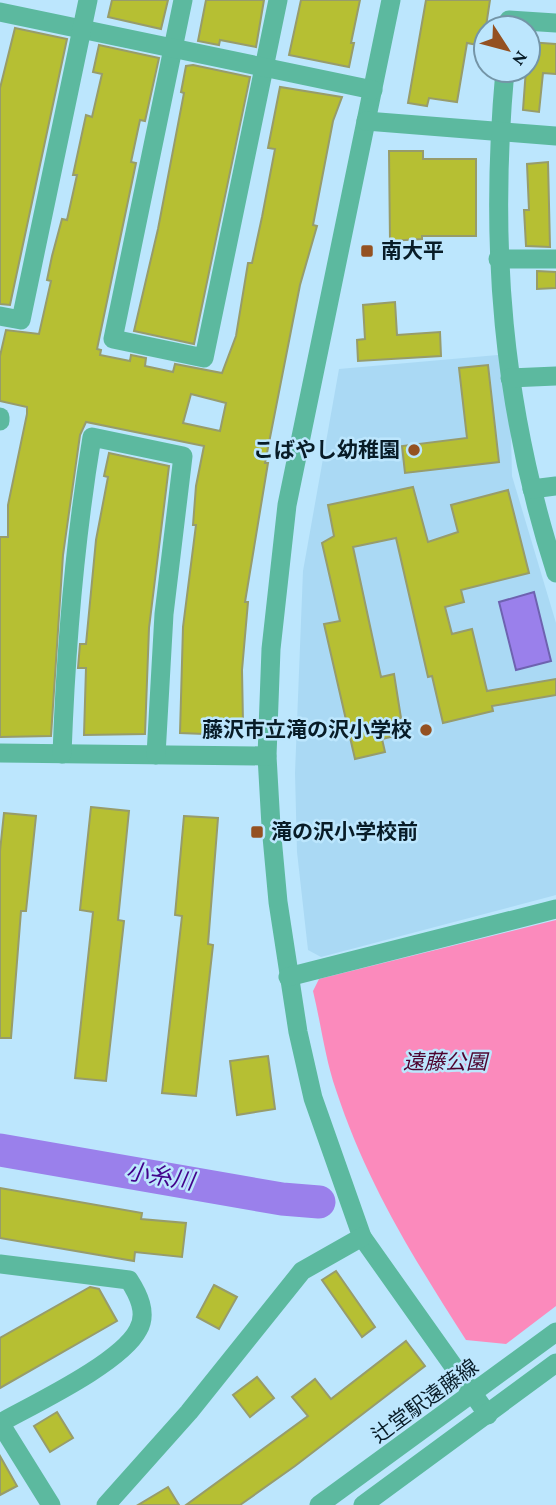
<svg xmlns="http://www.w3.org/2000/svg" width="556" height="1505" font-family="'Crimson Pro','Noto Sans JP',serif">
<rect width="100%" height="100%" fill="#bce6fd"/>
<!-- built -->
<polygon fill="#aad9f4" points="509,354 512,476 556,623 556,895 321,957 308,950 297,852 295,773 303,571 339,369"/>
<!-- green -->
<path fill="#fb8abc" d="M556 920V1306L506 1344 466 1340C413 1257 367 1184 336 1090 325 1058 321 1024 313 991L319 979Z"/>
<!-- water -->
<polygon fill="#9a80eb" stroke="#6e62b0" stroke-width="2" points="534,592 551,661 516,670 499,602"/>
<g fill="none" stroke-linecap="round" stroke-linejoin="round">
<!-- river -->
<polyline stroke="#9a80eb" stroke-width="33" points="0,1150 282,1199 319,1202"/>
</g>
<!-- building -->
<g fill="#b6bf33" stroke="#979c6b" stroke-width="2" fill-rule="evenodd">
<polygon points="112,0 168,0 161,29 108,17"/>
<polygon points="206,0 264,0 256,47 220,40 219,45 198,41"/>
<polygon points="301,0 360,0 351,43 354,43 349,67 289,55"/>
<polygon points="426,0 490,0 483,46 467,43 457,102 429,98 427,106 408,103"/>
<polygon points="15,28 67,39 10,305 0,304 0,88"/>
<polygon points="528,42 556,44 556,74 543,73 539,112 523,110"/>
<path d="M99 45 159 58 145 121 140 120 131 162 136 163 97 349 101 350 100 355 130 361 131 355 146 358 145 366 173 372 175 364 222 373 236 336 248 263H252L262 217 275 149 268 148 280 87 342 97 333 121 313 225 317 226 300 285 265 463H268L245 602H248L242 670 243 723 204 722V734L180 733 183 627 196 525H193L196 486 204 446 86 422 80 435 63 555 51 736 0 737V537H8V505L27 414V407L0 401V356L6 330 39 334 51 281 47 280 52 256 62 219 67 220 77 175H73L86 115 92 117 102 74 93 72ZM191 394 226 403 220 431 183 423Z"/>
<polygon points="193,65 250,77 194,344 134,331 158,229 184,93 181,92 186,66"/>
<polygon points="389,151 423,151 423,159 476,159 476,236 422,236 422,239 390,241"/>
<polygon points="548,162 550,247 526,246 524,210 529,210 527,164"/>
<polygon points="537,271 556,272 556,288 537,289"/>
<polygon points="395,302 397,335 440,332 441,356 358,361 357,340 365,339 363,305"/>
<polygon points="488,365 499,462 405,473 402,446 467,438 459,368"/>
<polygon points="109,453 169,466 149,628 145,734 84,735 86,668 78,668 80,644 86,644 96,540 108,477 104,476"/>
<polygon points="413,487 428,542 458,532 451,505 508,490 529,573 461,590 464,602 445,607 452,634 472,629 487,691 556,679 556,695 492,706 493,711 443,723 432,676 428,677 396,538 353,547 381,677 394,674 401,718 396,719 399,735 382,739 385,752 355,759 324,624 340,621 322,543 334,536 328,505"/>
<polygon points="91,807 129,811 118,920 124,921 106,1081 75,1078 93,912 80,910"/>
<polygon points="4,813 36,816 26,911 21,911 11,1038 0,1038 0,851"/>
<polygon points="184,816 218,818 208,944 213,945 196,1096 162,1093 182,916 175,915"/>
<polygon points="268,1056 275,1109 237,1115 230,1061"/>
<polygon points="0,1188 142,1213 141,1219 186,1223 182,1257 135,1252 134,1261 0,1238"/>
<polygon points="336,1271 375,1327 362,1337 322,1280"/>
<polygon points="214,1285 237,1297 219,1329 197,1317"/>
<polygon points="90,1287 99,1289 117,1321 0,1388 0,1338"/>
<polygon points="406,1341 425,1366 295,1466 240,1505 186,1505 308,1416 292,1397 315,1379 331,1399"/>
<polygon points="257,1377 274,1398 250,1417 233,1395"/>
<polygon points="57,1412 73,1438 50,1452 34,1426"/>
<polygon points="0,1456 17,1486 0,1495"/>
<polygon points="168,1487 179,1505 138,1505"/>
</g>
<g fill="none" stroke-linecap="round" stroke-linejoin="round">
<!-- minor -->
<g stroke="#5cb99f" stroke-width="19">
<polyline points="183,0 113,339 204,358 278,0"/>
<polyline points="391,0 287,505 271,649 267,756 271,826 278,902 298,1032 313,1098 362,1237 488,1415"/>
<polyline points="0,12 373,90"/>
<polyline points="509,20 556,23"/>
<path d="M505 70C489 245 502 406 556 573"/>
<polyline points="366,121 556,136"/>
<polyline points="498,259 556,259"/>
<polyline points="0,316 21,320 88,0"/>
<polyline points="510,378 556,376"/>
<polyline points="0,417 0,421"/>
<polyline points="532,489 556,486"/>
<polyline points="0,753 267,756"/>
<path d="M62 754C66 645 74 545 92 437L183 456 164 614 156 755"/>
<polyline points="288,977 556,909"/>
<path d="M0 1264 129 1280C138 1294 148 1313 138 1330 121 1363 34 1404 0 1423"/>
<polyline points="0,1423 51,1505"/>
<polyline points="106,1505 189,1412 302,1271 362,1237"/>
<polyline points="319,1505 556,1332"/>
<polyline points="363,1505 556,1363"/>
</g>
</g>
<!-- markers -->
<g fill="#945121" stroke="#bce6fd" stroke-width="2.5">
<rect x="360" y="244" width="14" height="14" rx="3.5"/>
<circle cx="414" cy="450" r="7"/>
<circle cx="426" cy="730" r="7"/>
<rect x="250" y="825" width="14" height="14" rx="3.5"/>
</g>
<g text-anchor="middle" stroke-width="5" stroke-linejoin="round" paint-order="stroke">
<!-- poi labels -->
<g font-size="21" font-weight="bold" fill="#081c27" stroke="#bce6fd" text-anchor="start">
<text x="381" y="258">南大平</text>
<text x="400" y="457" text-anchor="end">こばやし幼稚園</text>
<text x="412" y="737" text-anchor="end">藤沢市立滝の沢小学校</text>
<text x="271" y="839">滝の沢小学校前</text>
</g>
<!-- park labels -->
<g font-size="21" font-style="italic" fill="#4e032e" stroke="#bce6fd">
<text x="445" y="1069">遠藤公園</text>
</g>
<!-- street labels -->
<g font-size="21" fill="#081c27" stroke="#bce6fd">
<text transform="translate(425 1401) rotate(-36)" y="7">辻堂駅遠藤線</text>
</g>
<!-- water labels -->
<g font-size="23" font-style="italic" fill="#42028b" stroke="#bce6fd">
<text transform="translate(160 1176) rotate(9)" y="8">小糸川</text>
</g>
</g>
<!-- north arrow -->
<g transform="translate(507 49) rotate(126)"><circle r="33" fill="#bce6fd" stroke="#7495a7" stroke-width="2"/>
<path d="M0-5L12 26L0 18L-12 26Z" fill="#945121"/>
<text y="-10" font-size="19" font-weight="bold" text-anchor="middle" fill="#081c27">N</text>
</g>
</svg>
